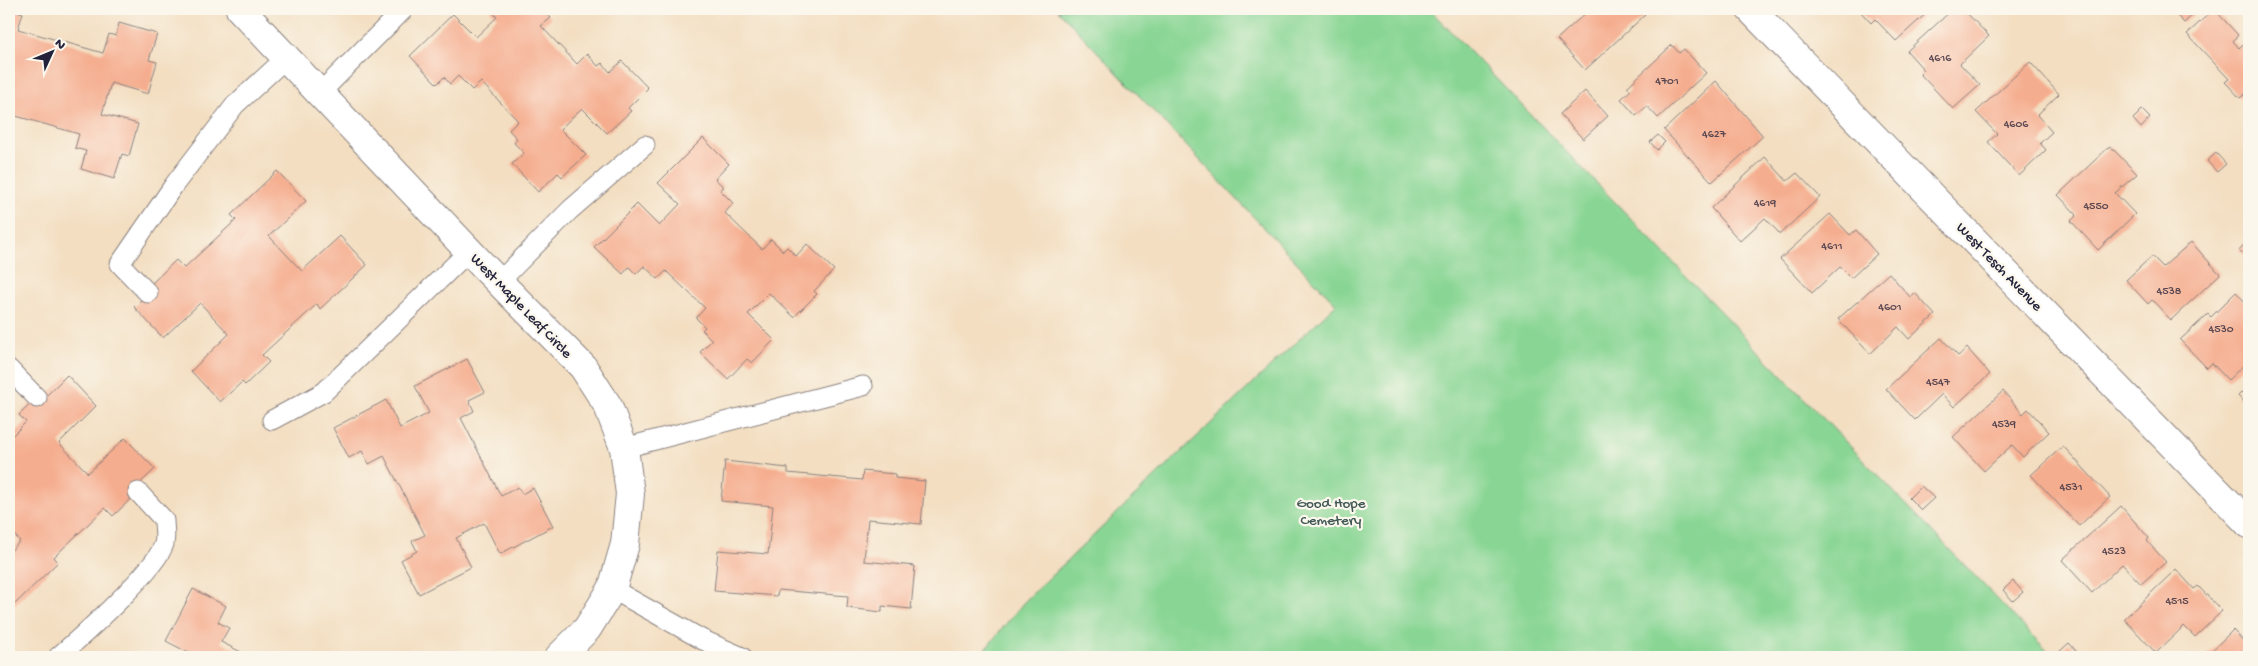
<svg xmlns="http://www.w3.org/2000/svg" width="2258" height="666" font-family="'Gochi Hand',sans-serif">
<rect width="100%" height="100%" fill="#fbf7ec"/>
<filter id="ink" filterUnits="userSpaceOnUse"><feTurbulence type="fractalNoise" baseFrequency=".02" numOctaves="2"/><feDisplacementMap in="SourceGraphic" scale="10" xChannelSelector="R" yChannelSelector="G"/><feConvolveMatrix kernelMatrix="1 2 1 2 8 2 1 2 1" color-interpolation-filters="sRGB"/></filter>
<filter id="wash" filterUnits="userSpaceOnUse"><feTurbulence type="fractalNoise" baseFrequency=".0096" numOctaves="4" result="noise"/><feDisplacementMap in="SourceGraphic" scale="20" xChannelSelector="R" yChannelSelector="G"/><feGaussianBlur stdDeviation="1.12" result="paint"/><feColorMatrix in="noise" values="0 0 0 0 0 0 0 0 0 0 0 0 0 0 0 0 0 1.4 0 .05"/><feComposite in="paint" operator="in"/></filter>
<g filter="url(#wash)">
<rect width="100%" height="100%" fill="#f3dec1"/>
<!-- green -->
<polygon fill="#89d694" stroke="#567c68" points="1057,9 1429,9 2053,657 979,657 1024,602 1336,304"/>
<g id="blocks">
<!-- building -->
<g fill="#f5ad8f">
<polygon points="9,9 23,13 18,29 103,53 109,34 116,36 119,23 157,34 149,60 157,62 148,94 111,83 102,114 138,124 129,156 122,154 114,179 81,169 86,151 75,148 79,134 9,114"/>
<polygon points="489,9 542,9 551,18 541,26 577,64 587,54 598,66 602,63 610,72 622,61 648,88 628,108 631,111 607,133 582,108 560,129 586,155 562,177 558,173 538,192 512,164 524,153 514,143 517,139 509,130 518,121 481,82 472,90 458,76 450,84 444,77 437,84 410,56 453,14 476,37 497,17"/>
<polygon points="1590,9 1639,9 1645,15 1585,70 1557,39"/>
<polygon points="1858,9 1931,9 1896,41 1875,19 1871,23"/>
<polygon points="1953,9 1963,9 1989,36 1960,64 1980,85 1953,109 1920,74 1924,70 1907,51"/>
<polygon points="2170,9 2199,9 2184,23"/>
<polygon points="2214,9 2238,35 2233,41 2239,48 2249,38 2249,99 2245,94 2240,98 2225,82 2229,79 2187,34"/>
<polygon points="1672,45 1679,53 1684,49 1706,73 1658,118 1647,106 1636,116 1621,99 1631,90 1627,87"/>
<polygon points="2030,62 2059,94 2037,115 2052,132 2040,143 2046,150 2019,176 1988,142 1997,134 1976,112"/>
<polygon points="1716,81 1763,136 1712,182 1664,130"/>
<polygon points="1585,91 1608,116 1583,139 1560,114"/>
<polygon points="2142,110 2150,118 2141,128 2133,119"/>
<polygon points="1658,135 1665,142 1657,150 1650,142"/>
<polygon points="703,138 729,164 715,179 724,187 720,190 733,203 725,213 762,249 771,239 783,251 787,247 796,256 807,244 834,270 814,291 817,294 794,317 769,293 748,314 774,340 752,363 747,359 728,379 700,352 712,340 702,330 705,327 696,318 705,308 666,271 658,279 644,266 636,274 629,267 623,274 594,247 637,204 659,226 680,204 658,183"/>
<polygon points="2110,146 2137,174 2115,193 2135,214 2098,250 2071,221 2077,215 2058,195"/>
<polygon points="2216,153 2226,164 2217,172 2207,161"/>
<polygon points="1765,157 1787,181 1797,173 1820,197 1780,234 1765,218 1740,241 1711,208"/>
<polygon points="277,171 306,201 269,236 302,271 340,236 367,265 320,309 317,304 262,355 269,362 245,385 242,382 220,402 191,371 229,334 200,303 163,338 134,307 154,287 151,284 176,260 184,268 236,220 231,215"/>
<polygon points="1830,214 1850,235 1856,230 1877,254 1851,278 1840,267 1812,293 1780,259"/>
<polygon points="2249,239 2249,259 2239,250"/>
<polygon points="2191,242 2220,274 2171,320 2152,300 2148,304 2126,280 2152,256 2163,267"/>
<polygon points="1889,273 1910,297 1915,293 1935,315 1909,339 1898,327 1870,354 1838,319"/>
<polygon points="2236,292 2246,303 2248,301 2249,303 2249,360 2228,380 2212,363 2207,368 2180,340 2208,314 2211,317"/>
<polygon points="1941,338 1958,356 1967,348 1990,374 1954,407 1942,394 1915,420 1886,389"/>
<polygon points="467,359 485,392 469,400 474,411 461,418 501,496 518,487 522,494 533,488 553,526 500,554 484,523 456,538 471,567 419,594 401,560 417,551 412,541 425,535 384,456 369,464 362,451 349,458 333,428 386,400 400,428 429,413 415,386"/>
<polygon points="67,375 96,406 59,443 88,473 125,438 155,469 134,489 138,492 113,516 105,508 54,557 58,562 13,606 9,602 9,553 20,541 9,529 9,439 26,422 19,415 43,392 46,396"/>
<polygon points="2249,385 2249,408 2238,396"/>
<polygon points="2003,391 2023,414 2028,409 2049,432 2023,457 2012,445 1984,471 1953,437"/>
<polygon points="2063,446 2110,497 2079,526 2031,475"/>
<polygon points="725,461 788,468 788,473 862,480 863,471 895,474 895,478 925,481 921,524 868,519 864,561 915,566 911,609 882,606 882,612 847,608 848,596 778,590 777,596 714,591 718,550 768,554 773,506 721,501"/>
<polygon points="1921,486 1934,498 1921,510 1909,498"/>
<polygon points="2121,506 2149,538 2147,541 2166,562 2141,584 2122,564 2092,593 2062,560"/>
<polygon points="2176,569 2194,589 2198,586 2222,611 2195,637 2184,626 2156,653 2124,619"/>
<polygon points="2013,581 2023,592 2013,601 2003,590"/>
<polygon points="193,589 226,606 218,622 229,628 221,642 251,657 192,657 193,655 166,641"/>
<polygon points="2233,630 2249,647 2249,657 2205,657"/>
<polygon points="2069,643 2079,654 2075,657 2063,657 2059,652"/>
</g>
</g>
</g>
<g filter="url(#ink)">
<use href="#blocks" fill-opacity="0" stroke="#8a807e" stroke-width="1"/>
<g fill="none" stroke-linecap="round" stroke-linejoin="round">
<!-- service casing -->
<g stroke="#8a807e" stroke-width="21">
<g id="service">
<polyline points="320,93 404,9"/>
<polyline points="499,282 570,210 645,145"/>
<polyline points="148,293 120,264 174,185 235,105 287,57"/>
<polyline points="9,369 37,398"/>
<polyline points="272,420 324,392 469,251"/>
<polyline points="624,448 863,386"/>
<polyline points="612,589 703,640 742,657"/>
<path d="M58 657C81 637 156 570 164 544 166 537 164 527 164 520L138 492"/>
</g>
</g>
<!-- minor casing -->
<g stroke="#8a807e" stroke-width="30">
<g id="minor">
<polyline points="240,9 487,270 583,367 608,406 624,448 630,494 625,544 612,589 587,629 559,657"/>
<polyline points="1750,9 2249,524"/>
</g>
</g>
<!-- service -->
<use href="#service" stroke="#fff" stroke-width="19"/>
<!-- minor -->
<use href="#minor" stroke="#fff" stroke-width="28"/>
</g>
</g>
<g text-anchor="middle" stroke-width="4.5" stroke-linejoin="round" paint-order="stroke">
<!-- number labels -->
<g font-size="12" fill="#574550">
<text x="1940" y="61">4616</text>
<text x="1667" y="84">4701</text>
<text x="2016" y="127">4606</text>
<text x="1714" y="137">4627</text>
<text x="1765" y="206">4619</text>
<text x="2096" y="209">4550</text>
<text x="1832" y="249">4611</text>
<text x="2169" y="294">4538</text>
<text x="1890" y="310">4601</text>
<text x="2221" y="332">4530</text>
<text x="1938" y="385">4547</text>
<text x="2004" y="427">4539</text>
<text x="2071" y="490">4531</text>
<text x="2114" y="554">4523</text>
<text x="2177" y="604">4515</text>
</g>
<!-- street labels -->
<g font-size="15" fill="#22223b" stroke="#fbf7ec">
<text transform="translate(2000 266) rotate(46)" y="5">West Tesch Avenue</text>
<text transform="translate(522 305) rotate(46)" y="5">West Maple Leaf Circle</text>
</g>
<!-- park labels -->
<g font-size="15" fill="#415856" stroke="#fbf7ec">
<text x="1331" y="507">Good Hope<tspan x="1331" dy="17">Cemetery</tspan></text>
</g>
</g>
<!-- margin -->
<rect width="2258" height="666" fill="none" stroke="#fbf7ec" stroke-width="30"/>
<!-- north arrow -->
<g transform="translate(52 52) rotate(46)" stroke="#fbf7ec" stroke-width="4" paint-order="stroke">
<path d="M0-4L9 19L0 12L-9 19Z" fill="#22223b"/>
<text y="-8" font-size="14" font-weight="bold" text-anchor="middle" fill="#22223b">N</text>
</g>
</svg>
